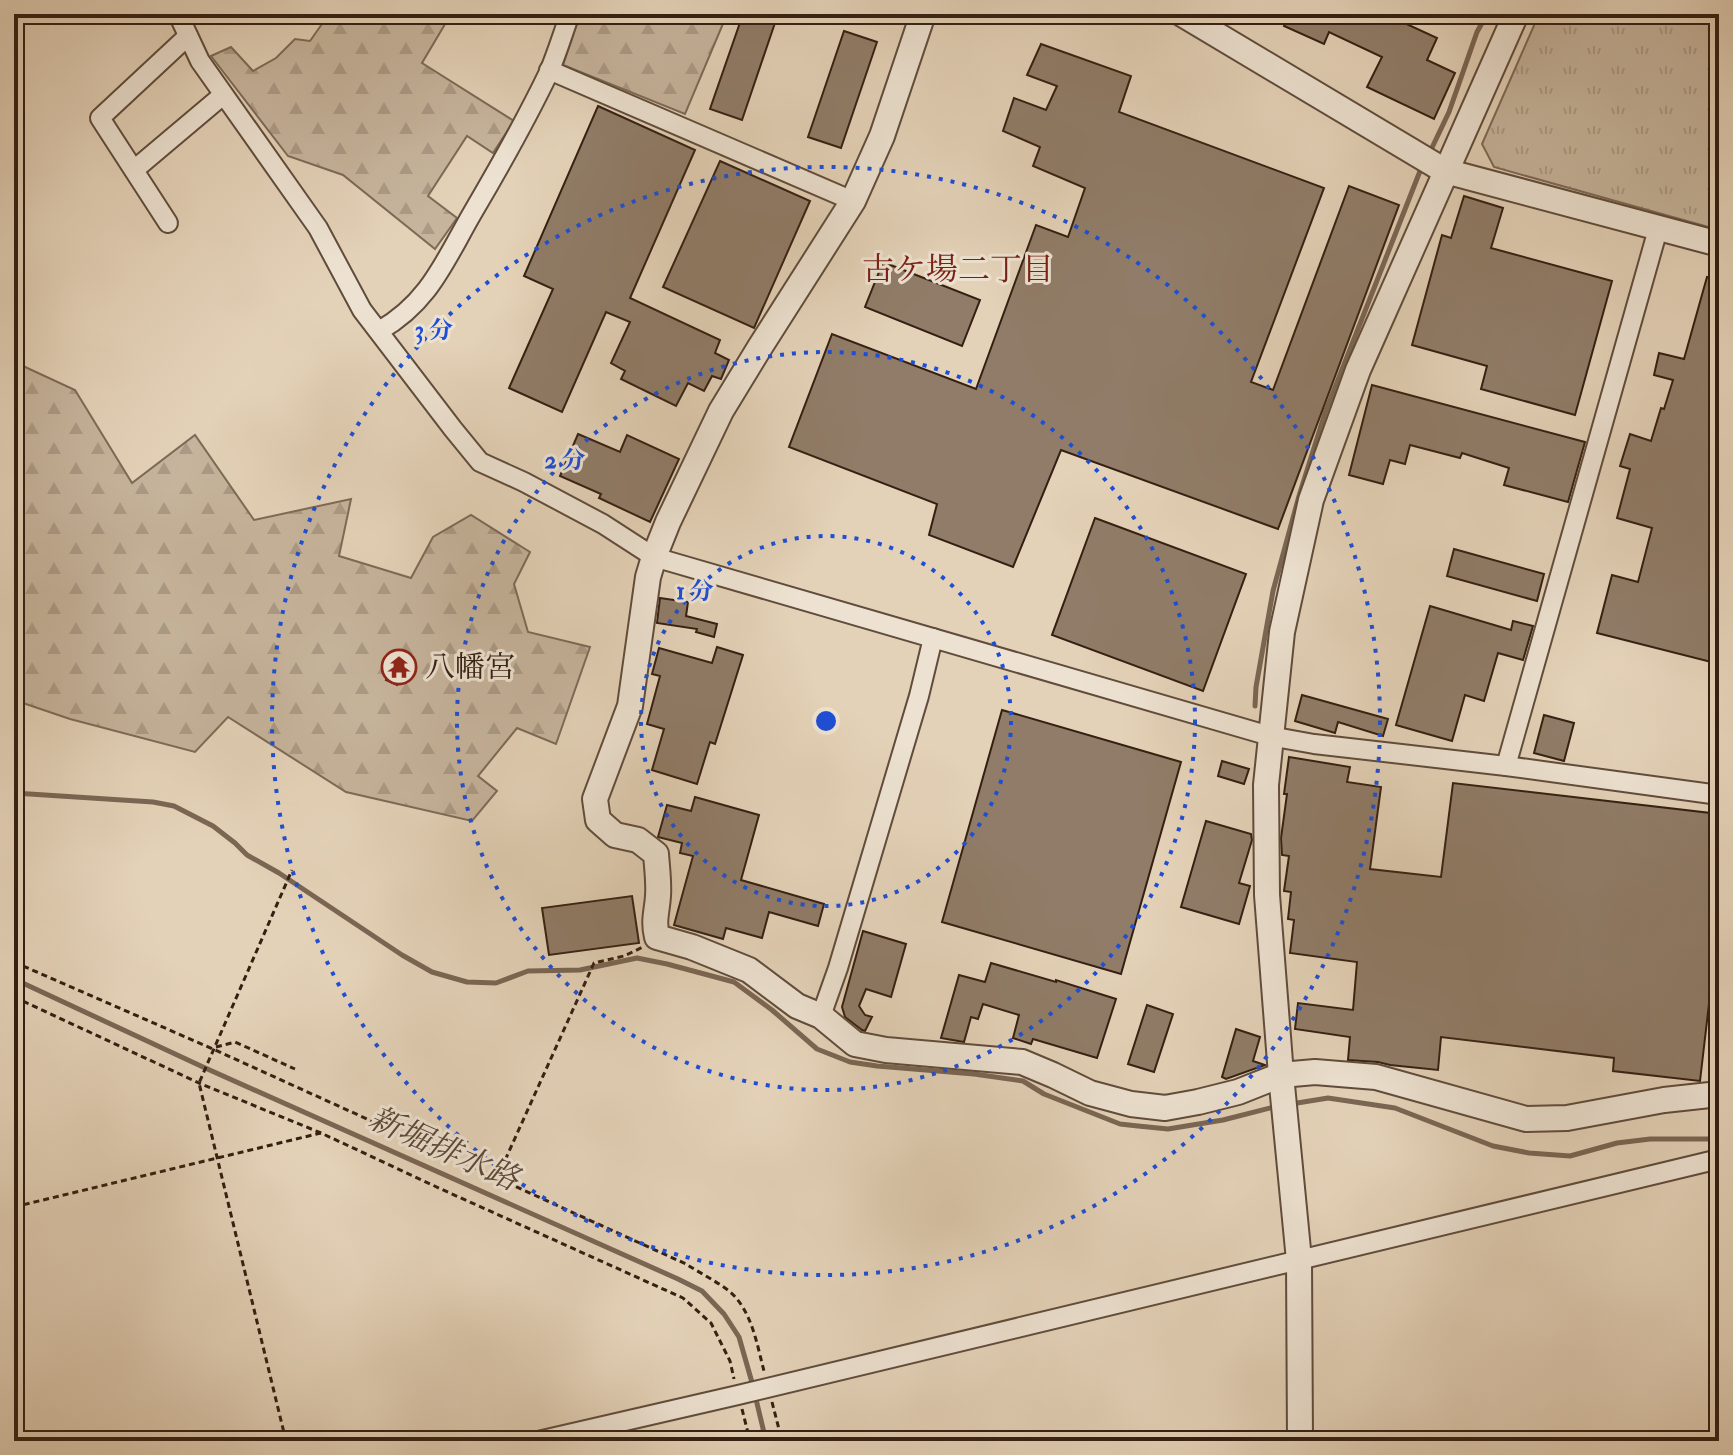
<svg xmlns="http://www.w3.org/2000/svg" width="1733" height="1455" font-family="'IM FELL Double Pica','Noto Serif JP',serif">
<defs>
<pattern id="forest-firs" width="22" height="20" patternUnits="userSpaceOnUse" patternTransform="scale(2)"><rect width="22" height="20" fill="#c6b49c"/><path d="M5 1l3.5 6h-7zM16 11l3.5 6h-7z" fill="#ab9a85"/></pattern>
<pattern id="park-tufts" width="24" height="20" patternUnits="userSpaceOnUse" patternTransform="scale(2)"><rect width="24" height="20" fill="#c6b49c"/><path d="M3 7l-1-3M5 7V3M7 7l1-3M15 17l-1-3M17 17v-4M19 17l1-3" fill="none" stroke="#ab9a85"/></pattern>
</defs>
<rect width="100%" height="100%" fill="#e4d2b8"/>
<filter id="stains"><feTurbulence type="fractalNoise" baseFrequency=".0025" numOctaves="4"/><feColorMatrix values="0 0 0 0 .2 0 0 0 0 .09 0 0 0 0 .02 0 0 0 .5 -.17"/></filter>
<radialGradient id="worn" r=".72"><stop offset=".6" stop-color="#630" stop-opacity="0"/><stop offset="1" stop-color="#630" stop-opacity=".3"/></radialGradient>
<!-- forest -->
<g fill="url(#forest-firs)" stroke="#7d6a57" stroke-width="2">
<polygon points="329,14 367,14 370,16 451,14 422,63 514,121 493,153 467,136 428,196 457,218 435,249 343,175 288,156 211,56 231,47 253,71 276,58 295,39 310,41"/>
<polygon points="580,14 713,14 725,19 685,114 563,65"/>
<polygon points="14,364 23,366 75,390 132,483 195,435 254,520 351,499 339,556 411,578 433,537 471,515 530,552 514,584 528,632 590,647 556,744 517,728 478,776 497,791 472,821 346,792 228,717 195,752 70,719 14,700"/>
</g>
<!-- park -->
<polygon fill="url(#park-tufts)" stroke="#7d6a57" stroke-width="2" points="1539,14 1719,14 1719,230 1494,167 1482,144"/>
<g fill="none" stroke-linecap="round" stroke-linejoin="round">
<!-- stream -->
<g stroke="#7a6654" stroke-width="5">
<polyline points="1429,154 1449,112 1477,32 1487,14"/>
<polyline points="1255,706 1256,687 1273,591 1299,496 1325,413 1422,166"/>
<polyline points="14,793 153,802 174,806 213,826 235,843 247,855 279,873 402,955 432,972 467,982 496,983 528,971 580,970 637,958 667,964 734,982 772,1010 817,1049 850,1062 877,1066 974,1074 1023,1081 1044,1094 1120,1124 1138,1126 1168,1129 1223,1120 1278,1106"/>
<polyline points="14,979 203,1067 678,1279 702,1291 724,1314 739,1337 753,1386"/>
<polyline points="1291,1104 1328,1098 1395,1108 1493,1146 1529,1153 1570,1156 1617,1143 1650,1139 1719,1139"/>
<polyline points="755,1395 766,1441"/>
</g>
</g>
<!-- building -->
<g fill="#907c68" stroke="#341f12" stroke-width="2">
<polygon points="743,14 778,14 742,120 710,109"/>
<polygon points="1290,14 1385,14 1437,38 1427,60 1455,73 1434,119 1367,87 1382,57 1329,32 1324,44 1284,26"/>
<polygon points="844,31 877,42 841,148 808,137"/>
<polygon points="1041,44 1131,76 1119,112 1324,188 1251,382 1273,390 1349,186 1399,205 1278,529 1061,450 1013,567 929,535 937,504 789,447 832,334 976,389 1036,225 1068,237 1085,188 1033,166 1040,147 1003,131 1014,98 1046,110 1057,86 1027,75"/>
<polygon points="598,106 695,150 630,298 720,340 715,353 729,360 721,379 712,376 704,391 688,383 676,406 621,379 625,371 611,363 630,322 606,312 562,412 509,388 553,289 524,276"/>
<polygon points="720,161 810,201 754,328 663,287"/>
<polygon points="1464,196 1503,208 1491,248 1612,281 1575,415 1481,389 1487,366 1412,345 1442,235 1451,238"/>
<polygon points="883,262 980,300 962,346 865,307"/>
<polygon points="1707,277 1719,280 1719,664 1597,633 1612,575 1638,582 1652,528 1617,518 1630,469 1620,466 1630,434 1651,441 1661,408 1664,409 1673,380 1654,375 1659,353 1684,359"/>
<polygon points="1372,385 1585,442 1568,502 1504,485 1509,468 1462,453 1460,458 1410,445 1405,464 1390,460 1383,484 1349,475"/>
<polygon points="578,434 620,452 627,435 679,459 650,522 599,498 601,494 560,476"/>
<polygon points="1095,518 1246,574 1203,691 1052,635"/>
<polygon points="1454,549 1544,574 1537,601 1447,576"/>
<polygon points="660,598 688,602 686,616 717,624 714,637 696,632 697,629 657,623"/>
<polygon points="1430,606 1511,630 1513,621 1533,626 1523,660 1498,653 1484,701 1465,695 1452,741 1396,725"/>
<polygon points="717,647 743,655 715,744 710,742 697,784 652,770 664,729 647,724 660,676 652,674 659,648 712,663"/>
<polygon points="392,652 413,663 406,678 401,676 397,685 386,680 389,672 385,670"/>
<polygon points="1302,695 1388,719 1383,736 1338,722 1335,733 1295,721"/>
<polygon points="1002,710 1181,762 1121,974 942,922"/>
<polygon points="1544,715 1574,723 1564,761 1534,753"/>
<polygon points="1289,757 1350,767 1347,782 1381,787 1370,869 1441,877 1453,783 1719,814 1719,918 1700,1081 1613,1071 1614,1058 1441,1037 1438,1070 1390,1065 1378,1062 1348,1060 1350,1037 1295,1029 1298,1003 1353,1010 1357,962 1290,953 1294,920 1288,919 1291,892 1284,891 1289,856 1282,855 1281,838 1287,794 1284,794"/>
<polygon points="1222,761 1249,769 1244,784 1218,776"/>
<polygon points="695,797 759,815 741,880 824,904 818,926 769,912 762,938 726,928 723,939 674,925 693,856 680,853 682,843 658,837 667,805 691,811"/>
<polygon points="1206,821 1251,834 1252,840 1239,883 1250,886 1239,924 1181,907"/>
<polygon points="632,896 639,943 549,955 542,908"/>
<polygon points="863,931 906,944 891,997 866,989 859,1006 865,1015 872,1017 865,1031 862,1030 845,1017 842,1007"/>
<polygon points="991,963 1056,982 1056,980 1116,999 1097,1058 1033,1039 1031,1044 1013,1038 1019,1015 983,1004 978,1019 971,1017 964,1042 941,1038 959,975 985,982"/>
<polygon points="1147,1005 1173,1014 1154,1072 1128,1064"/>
<polygon points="1236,1029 1260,1037 1253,1061 1265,1065 1226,1079 1222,1077"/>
</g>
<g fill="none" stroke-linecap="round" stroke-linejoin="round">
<!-- minor casing -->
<g stroke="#604c3c" stroke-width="22">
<g id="minor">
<polyline points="178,14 200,61 318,228 362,310 453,429 480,462 524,482 603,524 654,557 1270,736 1314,744 1506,766 1719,795"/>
<polyline points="14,18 17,14"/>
<polyline points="549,70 853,201"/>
<polyline points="134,170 223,95"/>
<polyline points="168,223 100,118 188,36"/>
<path d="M379 331C430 302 445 260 473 212 500 166 526 120 549 72 557 53 563 33 570 14"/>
<polyline points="1506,766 1658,229"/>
<polyline points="821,1016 838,968 919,696 933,638"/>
<polyline points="538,1441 738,1395 1719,1159"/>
</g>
</g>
<!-- tertiary casing -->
<g stroke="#604c3c" stroke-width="28">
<g id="tertiary">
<path d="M923 14 882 136 853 201 760 347 721 411 668 522 654 557 648 577 630 706 595 799 598 820 615 835 638 840 656 854C657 868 659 882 658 896 657 912 653 920 657 937L692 947 749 970 797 1006 821 1016 855 1044 886 1050 1022 1062 1053 1075 1090 1093 1131 1104 1165 1108 1198 1102 1238 1092 1281 1075 1315 1072 1376 1077 1526 1119 1567 1118 1664 1100 1719 1094"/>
<polyline points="1182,14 1445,171 1719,244"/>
<polyline points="1300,1441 1299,1260 1281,1075 1267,895 1266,785 1282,632 1311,500 1358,370 1516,14"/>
</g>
</g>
<!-- path -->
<g stroke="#341f12" stroke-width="3" stroke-dasharray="6 4" stroke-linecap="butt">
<path d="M14 962 213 1049 686 1264C700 1273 716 1281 729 1291 752 1310 757 1345 764 1371"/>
<polyline points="14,997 199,1083 321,1133 441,1189 683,1298 711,1323 730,1361 734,1379"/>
<polyline points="216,1047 235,1042 295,1069"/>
<polyline points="497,1178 594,963 624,956 643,947"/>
<polyline points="14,1207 321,1133"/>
<polyline points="772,1402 782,1441"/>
<polyline points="742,1409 750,1441"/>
<polyline points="286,1441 199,1083 292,870"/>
</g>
<!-- minor -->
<use href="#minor" stroke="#ede2d1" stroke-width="18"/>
<!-- tertiary -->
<use href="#tertiary" stroke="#ede2d1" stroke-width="24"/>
</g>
<!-- distance rings -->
<g fill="none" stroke="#1d4ed8" stroke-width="4" stroke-dasharray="4 8">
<circle cx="826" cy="721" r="185"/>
<circle cx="826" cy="721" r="369"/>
<circle cx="826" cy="721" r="554"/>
</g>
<!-- icons -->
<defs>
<g id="temple-ring" transform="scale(1.8)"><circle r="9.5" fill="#ede2d1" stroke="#8f2418" stroke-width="1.5"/><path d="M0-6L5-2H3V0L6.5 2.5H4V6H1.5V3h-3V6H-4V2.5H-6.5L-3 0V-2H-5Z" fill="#8f2418"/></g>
</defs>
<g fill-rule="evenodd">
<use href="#temple-ring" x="399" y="667"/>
</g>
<g text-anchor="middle" stroke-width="6" stroke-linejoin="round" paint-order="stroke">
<!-- poi labels -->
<g font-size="30" fill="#341f12" stroke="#ede2d1" text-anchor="start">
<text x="425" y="677">八幡宮</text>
</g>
<!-- neighbourhood labels -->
<g font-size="32" fill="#7a1f14" stroke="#ede2d1">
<text x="958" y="280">古ケ場二丁目</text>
</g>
<!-- water labels -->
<g font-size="32" font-style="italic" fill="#5d4838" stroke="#ede2d1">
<text transform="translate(444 1148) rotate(24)" y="11">新堀排水路</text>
</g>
</g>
<circle cx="826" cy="721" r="12" fill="#1d4ed8" stroke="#ede2d1" stroke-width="4"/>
<g font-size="24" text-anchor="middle" font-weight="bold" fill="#1d4ed8" stroke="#ede2d1" stroke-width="6" stroke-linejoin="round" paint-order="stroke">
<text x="434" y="338">3 分</text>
<text x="565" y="468">2 分</text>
<text x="695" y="599">1 分</text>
</g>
<!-- margin -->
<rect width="1733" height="1455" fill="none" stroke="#e4d2b8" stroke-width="48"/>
<rect x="16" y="16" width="1701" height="1423" fill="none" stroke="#341f12" stroke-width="4"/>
<rect x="24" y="24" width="1685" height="1407" fill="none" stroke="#341f12" stroke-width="2"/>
<rect width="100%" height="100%" filter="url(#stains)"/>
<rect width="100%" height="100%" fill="url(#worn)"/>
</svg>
